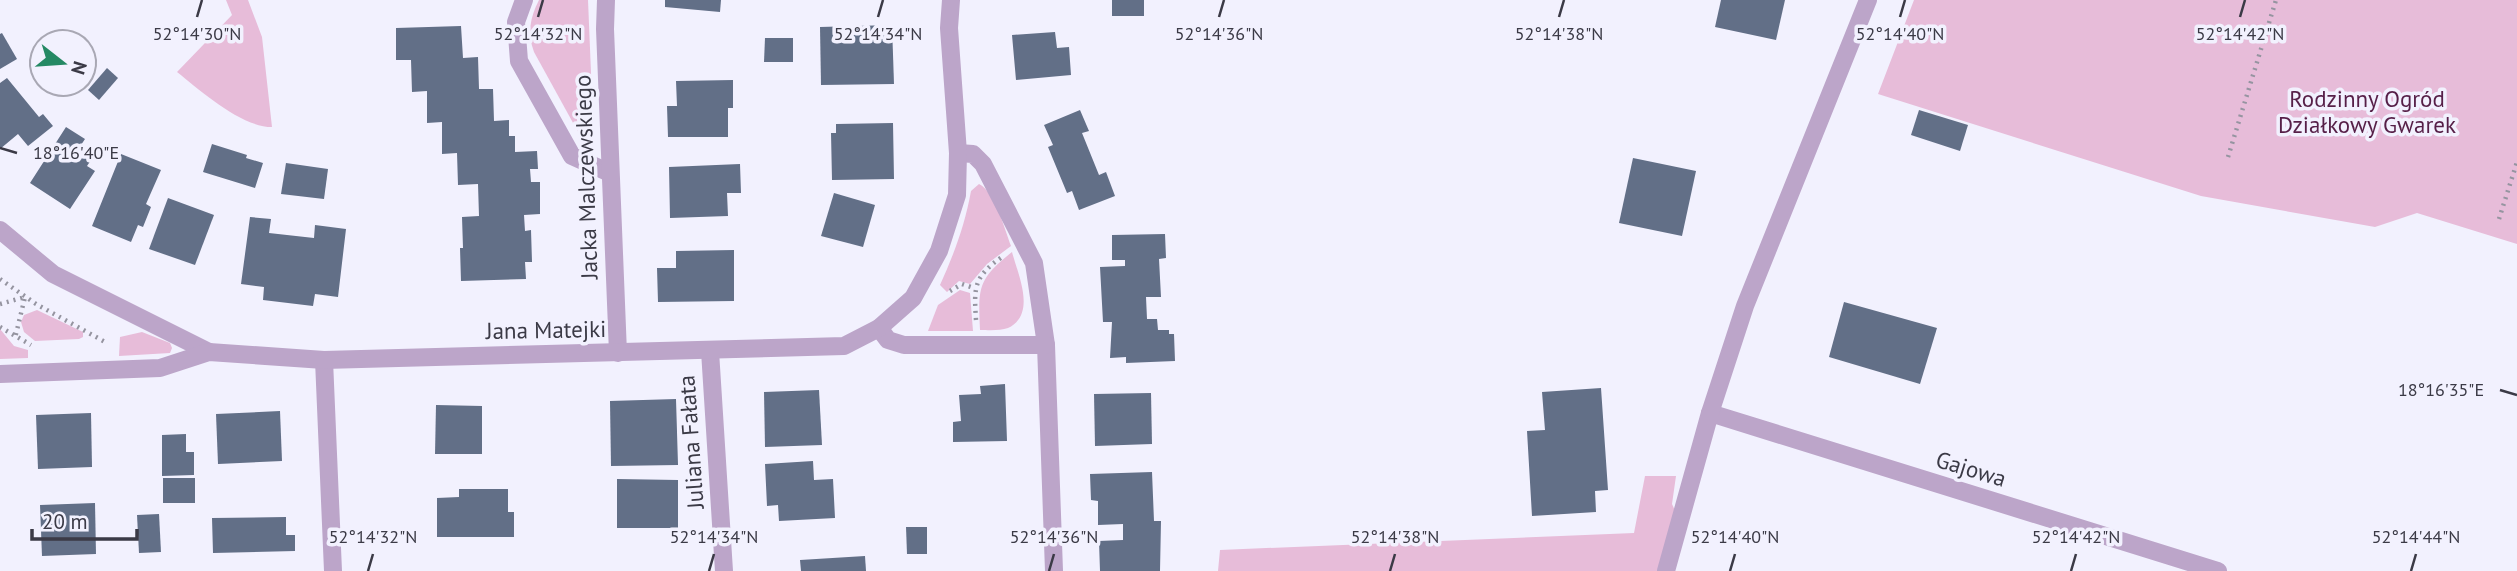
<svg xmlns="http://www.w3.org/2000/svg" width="2517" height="571" font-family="'PT Sans',sans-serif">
<rect width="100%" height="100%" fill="#f2f1fe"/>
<!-- green -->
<g fill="#e7bcd9">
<path d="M226 0H248L262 37 272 127C241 127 201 91 177 72L232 15Z"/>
<path d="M539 0H588L594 146 583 141 534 52C527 33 530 18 539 0Z"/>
<polygon points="1914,0 2517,0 2517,244 2417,213 2375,227 2201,196 1878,94"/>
<path d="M979 184C995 192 1005 230 1011 246L987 264 970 284 959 281 947 292 940 285C954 254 965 225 971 191Z"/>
<path d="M1012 252C1018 275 1037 314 1008 328 1000 331 988 330 980 330 978 287 978 279 1012 252Z"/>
<polygon points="960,290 970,293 973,331 928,331 938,305"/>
<polygon points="37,310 83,332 83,337 79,339 35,341 24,332 21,322 24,315"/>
<polygon points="0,329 14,346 28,350 28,358 0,359"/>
<polygon points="142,332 170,343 172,348 170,353 119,356 120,337"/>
<polygon points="1645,476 1676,476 1672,504 1677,515 1663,571 1218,571 1220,550 1634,533"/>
</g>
<!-- building -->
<g fill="#626f87">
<polygon points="665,0 721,0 720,12 665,7"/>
<rect x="1112" y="0" width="32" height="16"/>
<polygon points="1721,0 1785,0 1776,40 1715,27"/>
<polygon points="892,25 894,84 821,85 820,27"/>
<polygon points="461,26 463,58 478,57 479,89 493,89 494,121 509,120 509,136 515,136 515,152 537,151 538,169 530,169 531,182 540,182 540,214 524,215 525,231 531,230 532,262 525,262 526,279 461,281 460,248 463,248 462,217 479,216 478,184 458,185 457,153 442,154 442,122 427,123 427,91 412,92 411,60 396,60 396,28"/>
<polygon points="1055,32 1057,48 1069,47 1071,75 1016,80 1012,35"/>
<polygon points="2,33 17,59 0,69 0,34"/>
<polygon points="765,38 793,38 793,62 764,62"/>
<polygon points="107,68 118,78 99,100 88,90"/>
<polygon points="7,78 39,117 43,114 53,126 28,146 18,134 0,149 0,83"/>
<polygon points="733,80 733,108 728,108 728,137 668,137 667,106 677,106 676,81"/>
<polygon points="1080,110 1089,131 1082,133 1099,175 1106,172 1115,196 1079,210 1072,191 1067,193 1048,147 1053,145 1044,125"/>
<polygon points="1919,110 1968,125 1960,151 1911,135"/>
<polygon points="893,123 894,179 832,180 831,133 836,133 836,124"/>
<polygon points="66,127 85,139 79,148 93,157 87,166 95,171 70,209 30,183"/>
<polygon points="212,144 247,155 246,158 263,163 255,188 203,172"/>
<polygon points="121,154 161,170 146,204 151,207 143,227 138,225 131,242 92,226"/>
<polygon points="1633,158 1696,171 1682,236 1619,223"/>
<polygon points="286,163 328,169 324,199 281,194"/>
<polygon points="740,164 741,193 727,193 728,216 670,218 669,167"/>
<polygon points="834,193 875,205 863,247 821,236"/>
<polygon points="168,198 214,215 195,265 149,249"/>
<polygon points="250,217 271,219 269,233 314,238 315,225 346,229 338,297 315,294 313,306 263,300 264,287 241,284"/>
<polygon points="1165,234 1166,258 1159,259 1161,297 1146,297 1147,319 1157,319 1158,330 1169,330 1169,334 1174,334 1175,361 1126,363 1126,357 1110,358 1112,322 1103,322 1100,267 1125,266 1125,260 1112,260 1112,235"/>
<polygon points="734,250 734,301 658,302 657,268 676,268 676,251"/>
<polygon points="1844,302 1937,328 1920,384 1829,357"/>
<polygon points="1005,384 1007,441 953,442 953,422 961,421 959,395 981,394 980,386"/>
<polygon points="1601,388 1608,490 1595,491 1596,512 1532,516 1527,431 1545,430 1542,392"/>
<polygon points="819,390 822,445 765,447 764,392"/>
<polygon points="1151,393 1152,444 1095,446 1094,394"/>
<polygon points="676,399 678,465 611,466 610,401"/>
<polygon points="436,405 482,406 482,454 435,454"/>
<polygon points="280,411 282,461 218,464 216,414"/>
<polygon points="91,413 92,467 38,469 36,415"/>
<polygon points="186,434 186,452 194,452 194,475 162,476 162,435"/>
<polygon points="813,461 814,480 833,479 835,518 779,521 778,505 767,506 765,464"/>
<polygon points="1152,472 1154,521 1161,521 1160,571 1100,571 1099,541 1123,540 1123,524 1098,525 1098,501 1091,500 1090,474"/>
<rect x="163" y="478" width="32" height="25"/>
<polygon points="617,479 678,480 678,528 617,528"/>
<polygon points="459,489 508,489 508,512 514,512 514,537 437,537 437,498 459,497"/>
<polygon points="95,503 96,554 42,556 40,505"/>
<polygon points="159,514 161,552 139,553 137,515"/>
<polygon points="286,517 286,535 295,535 295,551 213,553 212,518"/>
<polygon points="906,527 927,527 927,554 907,554"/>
<polygon points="865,556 866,571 801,571 800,560"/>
</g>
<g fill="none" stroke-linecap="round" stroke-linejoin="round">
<!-- path -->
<g stroke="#9594a0" stroke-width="4.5" stroke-dasharray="2 5" stroke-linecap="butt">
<polyline points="2228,157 2276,0"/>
<polyline points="2499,219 2517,162"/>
<polyline points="0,279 36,304 107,343"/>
<polyline points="950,291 962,284 974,288"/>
<polyline points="0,304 25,297 15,338"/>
<path d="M976 320C974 288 973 277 1002 257"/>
<polyline points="0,327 31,345"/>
</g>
<!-- minor -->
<g stroke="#bca5c9" stroke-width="18">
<polyline points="524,0 516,22 519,61 572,156 610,173"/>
<polyline points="606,0 605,29 618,353"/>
<polyline points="958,153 973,154 983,164 1034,263 1046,345 1054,571"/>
<polyline points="0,230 53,274 209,352"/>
<polyline points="879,328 888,340 904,345 1046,345"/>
<polyline points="710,351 724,571"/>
<polyline points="324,360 333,571"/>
<polyline points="0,374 160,368 209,352 324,360 844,346 879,328 913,298 939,251 957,195 958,153 949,28 951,0"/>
<polyline points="1710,413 2218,571"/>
<polyline points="1666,571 1710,413 1745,306 1868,0"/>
</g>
</g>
<!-- ticks -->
<path fill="none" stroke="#3b3a46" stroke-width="2.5" d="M197 17 202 0M538 17 543 0M878 17 883 0M1219 17 1224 0M1559 17 1564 0M1900 17 1905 0M2240 17 2245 0M0 148 17 153M2500 390 2517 395M368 571 373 554M709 571 714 554M1049 571 1054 554M1390 571 1395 554M1730 571 1735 554M2071 571 2076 554M2411 571 2416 554"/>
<g text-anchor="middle" stroke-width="7" stroke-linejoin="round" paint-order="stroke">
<!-- park labels -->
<g font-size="23" fill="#561f48" stroke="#f2f1fe">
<text x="2367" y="107">Rodzinny Ogród<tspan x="2367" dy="26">Działkowy Gwarek</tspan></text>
</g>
<!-- street labels -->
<g font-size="23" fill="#3b3a46" stroke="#f2f1fe">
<text transform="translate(586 177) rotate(-92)" y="8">Jacka Malczewskiego</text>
<text transform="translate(546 330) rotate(-1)" y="8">Jana Matejki</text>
<text transform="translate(691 442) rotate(-94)" y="8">Juliana Fałata</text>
<text transform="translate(1971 469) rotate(17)" y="8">Gajowa</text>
</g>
</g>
<g font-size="18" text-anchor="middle" fill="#3b3a46" stroke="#f2f1fe" stroke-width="7" stroke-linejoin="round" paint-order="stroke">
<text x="2240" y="40">52°14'42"N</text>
<text x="197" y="40">52°14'30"N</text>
<text x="538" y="40">52°14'32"N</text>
<text x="878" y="40">52°14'34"N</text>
<text x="1219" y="40">52°14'36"N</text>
<text x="1559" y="40">52°14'38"N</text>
<text x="1900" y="40">52°14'40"N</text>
<text x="76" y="159">18°16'40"E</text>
<text x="2441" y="396">18°16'35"E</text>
<text x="373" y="543">52°14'32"N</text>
<text x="714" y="543">52°14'34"N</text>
<text x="1054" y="543">52°14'36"N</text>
<text x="1395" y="543">52°14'38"N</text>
<text x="1735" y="543">52°14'40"N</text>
<text x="2076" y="543">52°14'42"N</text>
<text x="2416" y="543">52°14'44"N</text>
</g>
<!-- north arrow -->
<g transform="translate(63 63) rotate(107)"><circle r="33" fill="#f2f1fe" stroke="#a9a8b4" stroke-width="2"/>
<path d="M0-5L12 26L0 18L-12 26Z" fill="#258964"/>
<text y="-10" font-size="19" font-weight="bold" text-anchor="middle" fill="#3b3a46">N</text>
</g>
<!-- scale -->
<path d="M32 529v10h105v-10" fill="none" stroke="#3b3a46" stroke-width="3.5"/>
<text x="42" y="529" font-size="21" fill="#3b3a46" stroke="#f2f1fe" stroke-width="5" paint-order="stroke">20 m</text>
</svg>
